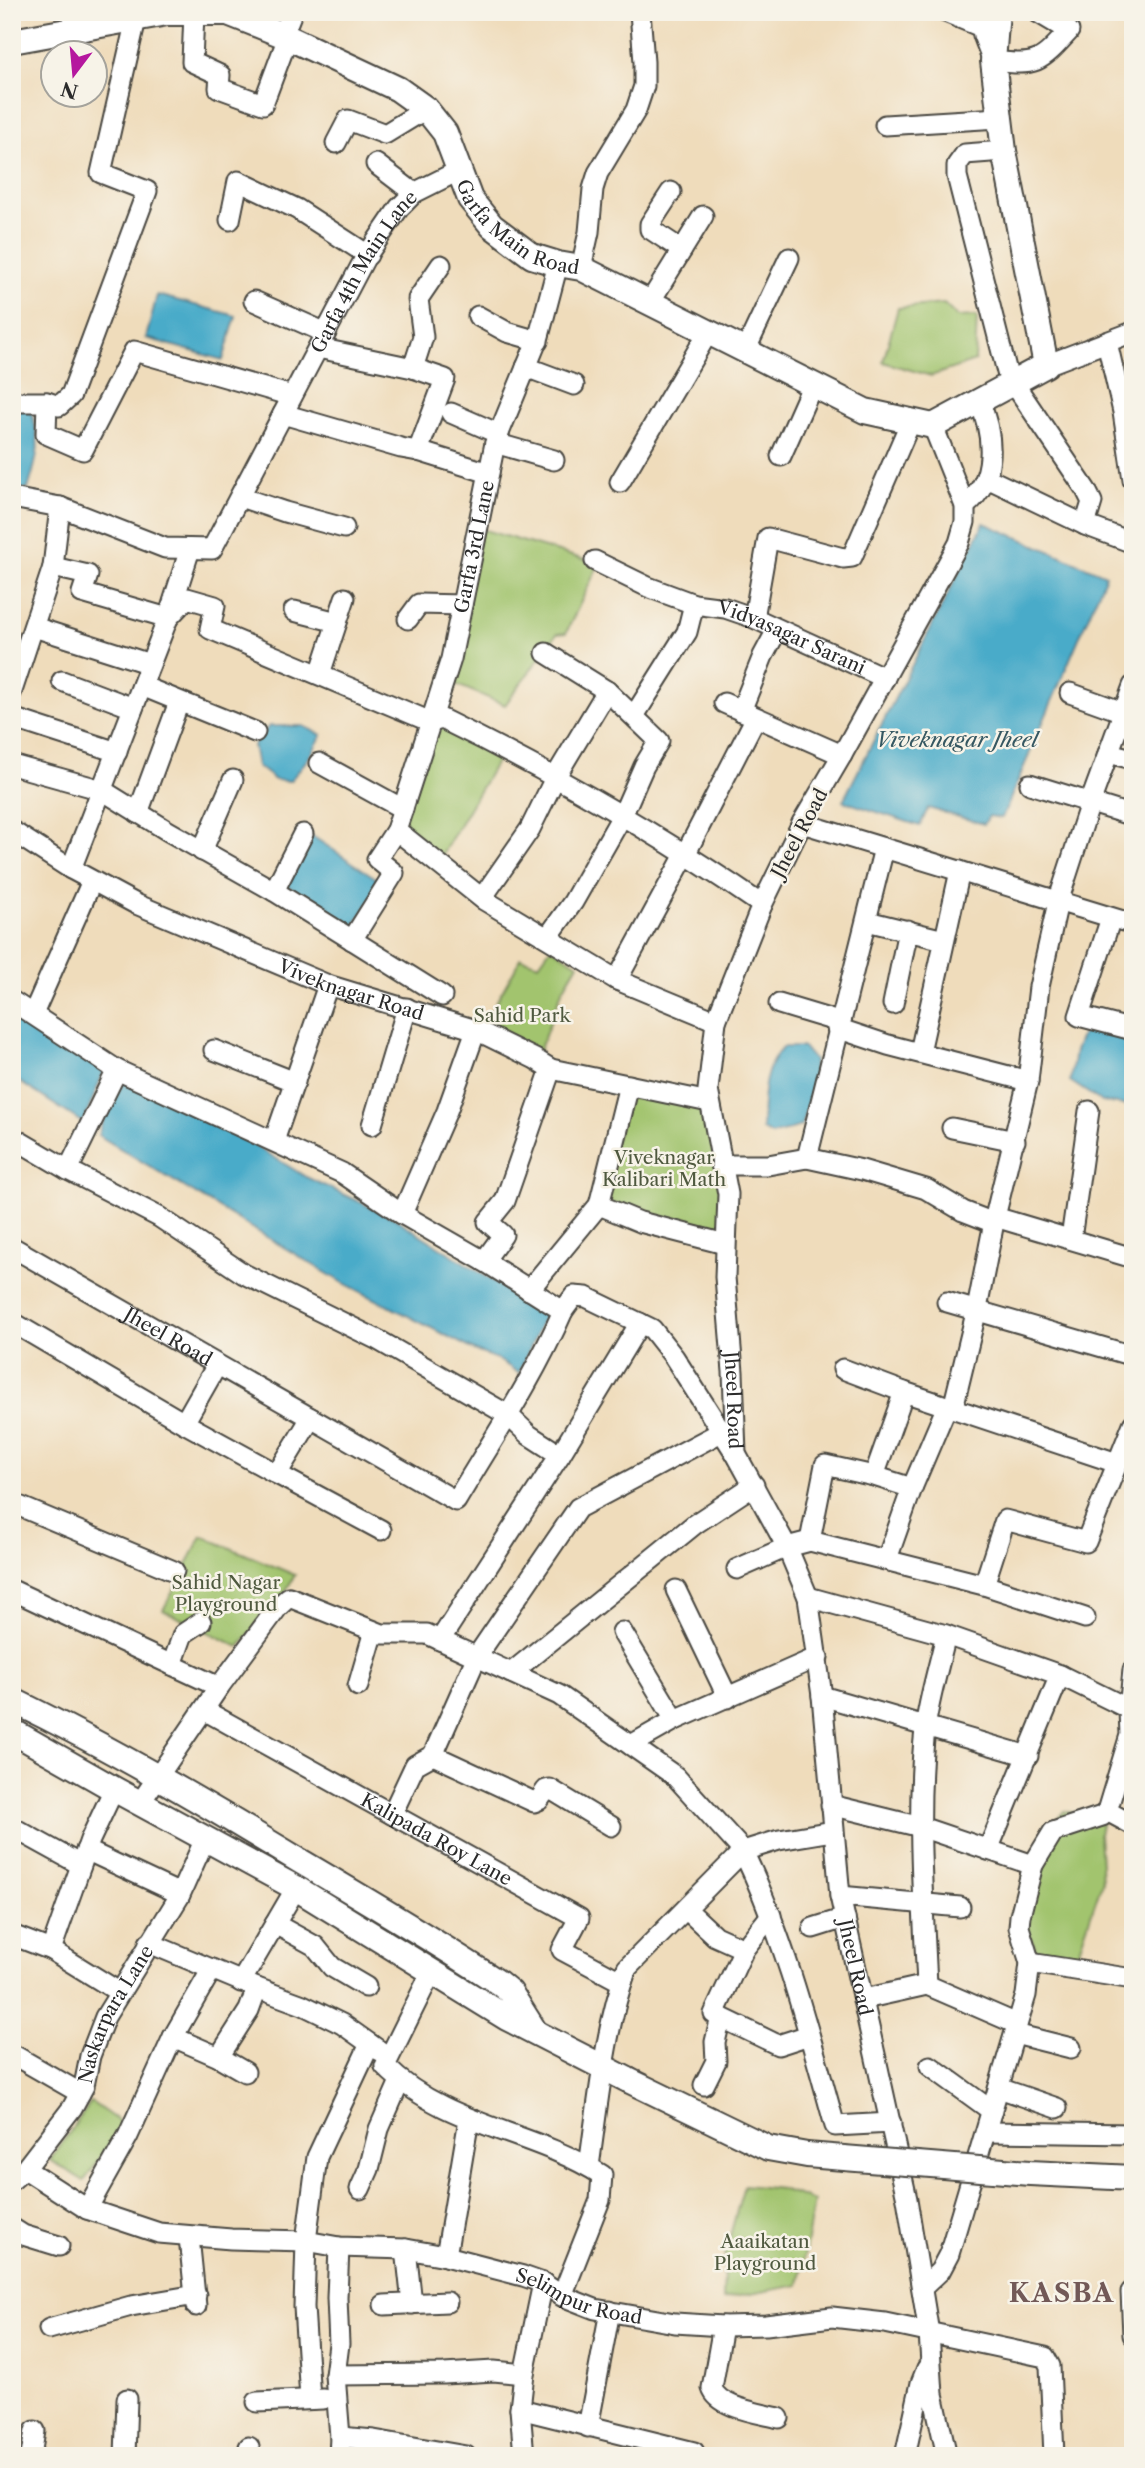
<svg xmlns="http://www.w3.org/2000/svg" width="1145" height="2468" font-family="'Libre Caslon Text',serif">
<rect width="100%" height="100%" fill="#f7f3e8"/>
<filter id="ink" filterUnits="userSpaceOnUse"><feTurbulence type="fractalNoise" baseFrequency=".0143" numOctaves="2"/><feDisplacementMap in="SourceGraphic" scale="14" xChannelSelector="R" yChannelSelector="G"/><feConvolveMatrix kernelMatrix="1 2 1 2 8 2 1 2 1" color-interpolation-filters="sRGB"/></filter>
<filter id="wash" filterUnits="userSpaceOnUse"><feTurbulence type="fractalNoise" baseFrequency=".00686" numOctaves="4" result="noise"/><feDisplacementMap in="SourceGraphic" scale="28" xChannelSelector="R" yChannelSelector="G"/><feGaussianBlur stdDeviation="1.57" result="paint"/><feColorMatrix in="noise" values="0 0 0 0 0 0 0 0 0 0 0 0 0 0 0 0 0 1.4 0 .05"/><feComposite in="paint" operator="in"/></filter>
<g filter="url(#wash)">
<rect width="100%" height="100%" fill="#efdcbb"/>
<!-- green -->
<g fill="#a2c46e" stroke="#66784c" stroke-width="2">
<polygon points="944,304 957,317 977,316 975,361 931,376 883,362 898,308"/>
<polygon points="481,529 599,564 566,633 557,634 505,705 450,682"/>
<polygon points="443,723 503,750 439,860 400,830 432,728"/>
<polygon points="551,947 578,964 562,991 538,1054 481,1029 521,958 539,964"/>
<polygon points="632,1088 705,1107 723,1191 722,1239 596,1198"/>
<polygon points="202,1536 295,1575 284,1594 239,1647 163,1610"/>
<polygon points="1064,1811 1102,1819 1099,1834 1102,1882 1078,1953 1039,1955 1024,1926 1044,1836"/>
<polygon points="91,2102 124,2125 84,2181 50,2160"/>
<polygon points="744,2185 781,2189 814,2201 799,2285 723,2299 725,2254"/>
</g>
<!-- water -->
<g fill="#4aabc9" stroke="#3a6b7a" stroke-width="2">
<polygon points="157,295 236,316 223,360 146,338"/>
<path d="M12 406 30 407C42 444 39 453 28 489H12Z"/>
<polygon points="984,523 1106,575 1002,818 989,816 984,824 928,808 920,826 843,801"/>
<polygon points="269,726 303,726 322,735 310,756 290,781 275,780 257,766 253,745"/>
<polygon points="309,834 382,882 354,926 285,884"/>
<polygon points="12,1007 104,1071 83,1123 12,1077"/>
<polygon points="1106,1029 1133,1039 1133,1106 1102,1102 1070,1081 1075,1051 1083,1031"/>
<path d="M783 1047H803L814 1060V1083L801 1126 772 1135 762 1130C763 1100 761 1070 783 1047Z"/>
<polygon points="127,1077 179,1098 306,1177 394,1218 545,1314 519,1373 497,1359 478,1352 338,1280 98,1135 108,1107"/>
</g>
</g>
<g filter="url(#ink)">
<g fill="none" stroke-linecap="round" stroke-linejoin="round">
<!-- minor casing -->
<g stroke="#484641" stroke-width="23">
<g id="minor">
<polyline points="945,12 981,27"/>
<path d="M979 12 983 35 993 61C1037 66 1039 64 1069 31L1037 12"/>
<polyline points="194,13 192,62 220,75 219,88 263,104 288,37"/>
<polyline points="73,30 74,12"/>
<polyline points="283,35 292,12"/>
<polyline points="885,125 999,118"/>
<polyline points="336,143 348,120 385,134 426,109"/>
<polyline points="1004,151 965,154 957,165 957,176 1010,384"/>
<polyline points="376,164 414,193"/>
<polyline points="671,192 650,224 650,229 682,250"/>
<polyline points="230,220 238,181 297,209 368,255"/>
<polyline points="581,268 589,232 593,189 598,173 636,110 644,86 644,62 640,12"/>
<polyline points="254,301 326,333"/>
<polyline points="650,302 703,216"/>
<polyline points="478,316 507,332 538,341"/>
<polyline points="1107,342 1123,412 1133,480"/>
<polyline points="318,348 413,368 445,379 418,451"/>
<polyline points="746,349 789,258"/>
<polyline points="1046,365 1133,332"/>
<polyline points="526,367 574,385"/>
<polyline points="413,368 423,337 418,299 441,265"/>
<polyline points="1013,382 1086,490 1092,502 1085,525"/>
<polyline points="12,402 47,402 46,434 83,450 134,351 292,396"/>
<polyline points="47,402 59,406 71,395 147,191 101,173 136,19"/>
<polyline points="451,413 499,434"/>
<polyline points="283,414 401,448 418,451 489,473"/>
<path id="s1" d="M933 426 965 506V522L959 543 842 755 802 823 762 905 716 1021 708 1090 728 1194 725 1277 733 1372 736 1454 787 1547 808 1597 822 1696 840 1896 907 2199 929 2333 933 2394 947 2456"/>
<polyline points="495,443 554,460"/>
<polyline points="781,456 813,384"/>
<polyline points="987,478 1085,525 1133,543"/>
<polyline points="620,482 709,331"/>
<polyline points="240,497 285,512 344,528"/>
<path id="s2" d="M12 498 60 507 165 548 212 549 365 258 399 208 414 193 458 171"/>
<path d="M965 506C998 480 994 435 979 401"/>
<path id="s3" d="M595 561 648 587 694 604 725 608 754 618 885 678"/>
<path d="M53 567 88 575 82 593 168 618 187 598 215 606 210 629 431 722 442 719C553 773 660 835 762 905"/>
<polyline points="294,611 337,622"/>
<polyline points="754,618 768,538 843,558 852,557 911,421"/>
<polyline points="408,619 419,604 462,605"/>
<polyline points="34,627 150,664"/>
<polyline points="546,653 607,691 659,741 644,766 622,816 573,902 548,937"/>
<polyline points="320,674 345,598"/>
<polyline points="62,681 133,708"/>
<polyline points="142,686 255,732"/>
<polyline points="12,691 53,567 60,507"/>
<polyline points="1070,693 1123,712"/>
<polyline points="724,703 842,755"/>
<polyline points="741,711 763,656 777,630"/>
<polyline points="634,716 687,632 694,604"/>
<polyline points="12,718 117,752"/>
<polyline points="1108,753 1133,759"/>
<polyline points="319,763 403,809"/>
<polyline points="12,765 102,790 168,831 274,891 442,996"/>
<polyline points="1030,784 1133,816"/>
<polyline points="138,813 179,702"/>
<polyline points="802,823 1133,924"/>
<polyline points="396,830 484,900 617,980 716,1021"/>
<path id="s4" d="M12 831 71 869 136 904 328 985 476 1030 535 1059 551 1069 709 1102"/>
<polyline points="202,851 233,780"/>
<polyline points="71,869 168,618 190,549"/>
<polyline points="274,891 303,834"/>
<polyline points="482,898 530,829 556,776 607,691"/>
<polyline points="1111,918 1079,1016 1133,1030"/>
<polyline points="867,921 944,940"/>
<path id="s5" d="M352 940 394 873 377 859 396 830 451 659 495 443 539 336 558 264"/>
<polyline points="617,980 686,853 755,719"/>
<polyline points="12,1001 117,1070 342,1173 402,1214 484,1261 563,1311 574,1296 586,1297 652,1329 674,1357 736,1454"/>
<polyline points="779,1004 839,1022"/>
<polyline points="893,1004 908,930"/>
<polyline points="33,1014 92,881"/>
<polyline points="837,1028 888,1045 1028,1081"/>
<polyline points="214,1050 295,1082"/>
<polyline points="920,1052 960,871"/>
<polyline points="372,1125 407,1008"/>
<polyline points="952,1128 1015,1141"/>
<polyline points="12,1137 68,1170 159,1217 244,1274 378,1340 508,1415 529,1435 560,1455"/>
<polyline points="274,1141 328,985"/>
<polyline points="807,1158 884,848"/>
<polyline points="721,1165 768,1165 807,1158 862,1170 926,1189 963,1211 994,1223"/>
<polyline points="68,1170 117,1070"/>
<polyline points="599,1205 640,1222 725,1244"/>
<polyline points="402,1214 447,1111 476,1030"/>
<polyline points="995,1217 1133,1258"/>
<polyline points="1071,1239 1089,1111"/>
<path id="s6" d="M12 1247 456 1501C493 1439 534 1378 563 1311"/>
<polyline points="484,1261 503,1235 488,1222 505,1201 551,1069"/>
<polyline points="529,1290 599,1205 629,1085"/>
<polyline points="947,1302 1133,1356"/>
<polyline points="12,1322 184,1423 217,1365"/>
<polyline points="843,1369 904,1392 1117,1463"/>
<polyline points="953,1408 977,1309 995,1217 1028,1081 1039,987 1058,902 1090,803 1133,686"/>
<polyline points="311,1418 277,1474 381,1530"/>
<polyline points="184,1423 277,1474"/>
<polyline points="874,1476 904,1392"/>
<polyline points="12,1503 174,1571"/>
<polyline points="810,1541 825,1465 874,1476 912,1488"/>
<polyline points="887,1559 912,1488 947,1406"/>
<polyline points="737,1569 787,1547 810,1541 984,1585 1085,1618"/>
<polyline points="984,1585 1005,1520 1086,1542 1133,1424"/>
<polyline points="12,1590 219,1687"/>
<polyline points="676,1590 728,1698"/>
<polyline points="808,1597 946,1635 1060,1675 1133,1711"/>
<polyline points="622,1632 675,1720"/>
<polyline points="440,1640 560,1455 640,1323"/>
<polyline points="172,1665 183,1634 201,1622"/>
<polyline points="511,1673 695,1524 754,1485"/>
<polyline points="358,1686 374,1631"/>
<polyline points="822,1696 1028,1756"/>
<path id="s7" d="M204 1710 579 1918 562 1950 622 1982"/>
<polyline points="631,1745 675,1720 818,1657"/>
<polyline points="433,1755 534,1802 539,1800 546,1790 550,1789 611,1826"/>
<polyline points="140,1803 219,1687 278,1607 289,1597 382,1634 427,1634 559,1695 675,1776 743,1851 779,1840 833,1831"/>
<polyline points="831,1805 921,1827 1033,1865"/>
<polyline points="1107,1811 1133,1825"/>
<polyline points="392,1814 415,1765 433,1755 477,1656 578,1508 721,1432"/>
<polyline points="12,1827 81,1865"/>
<polyline points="86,1850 180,1894"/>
<polyline points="988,1850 1060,1675"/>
<polyline points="840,1896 960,1907"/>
<polyline points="686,1909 715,1936 744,1949"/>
<polyline points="771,1915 744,1949 714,2014 778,2045 809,2035"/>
<polyline points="275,1924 315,1946 332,1967 366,1987"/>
<polyline points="813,1928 845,1918"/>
<polyline points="12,1935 51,1950 119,1992"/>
<polyline points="149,1943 257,1988 303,2005 342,2024 380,2051"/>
<polyline points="51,1950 90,1840 114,1789"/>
<polyline points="1030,1963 1133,1979"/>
<path d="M432 1971 385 2066C444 2126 534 2131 602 2175L600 2200 562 2296"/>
<polyline points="241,1982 296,1888"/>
<path d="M927 1985C923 1900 916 1814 925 1729 929 1698 939 1666 946 1635"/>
<polyline points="864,1999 927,1985 1017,2024"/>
<polyline points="1015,2034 1071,2048"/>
<polyline points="173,2037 219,2057 245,2072"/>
<polyline points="12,2054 80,2093"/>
<polyline points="219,2057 249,2010 257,1988"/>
<polyline points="930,2066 992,2111"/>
<polyline points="704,2085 716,2061 715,2042 721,2017"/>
<polyline points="999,2088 1057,2108"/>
<polyline points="986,2132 1133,2134"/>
<path d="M589 2166C598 2104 605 2027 627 1968L743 1851C785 1939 809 2033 835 2126L891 2123"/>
<path id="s8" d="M25 2169 87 2209 159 2233 231 2239 306 2241 339 2247 406 2249 446 2256 523 2276 543 2283 562 2296 595 2309 675 2323 723 2326 766 2325 832 2317 885 2323 1045 2357 1050 2366 1054 2456"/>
<path id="s9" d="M12 2180 25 2169 72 2108 84 2086 90 2056 105 2017 179 1897 205 1839"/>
<polyline points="360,2189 369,2169 379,2129 400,2081"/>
<polyline points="87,2209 128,2136 173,2037 212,1969"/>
<polyline points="12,2228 23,2235 59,2246"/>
<polyline points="189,2237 196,2306"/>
<polyline points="406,2249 412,2304"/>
<polyline points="446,2256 469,2119"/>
<polyline points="922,2288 940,2271 949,2254 1026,1995 1030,1963 1019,1927 1020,1916 1033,1865 1053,1832 1102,1816 1107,1811 1130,1735 1129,1710 1133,1670"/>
<polyline points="1131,2292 1133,2335"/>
<polyline points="384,2305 447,2302"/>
<path d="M723 2326 712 2388C718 2408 760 2413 779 2418"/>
<polyline points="49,2329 131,2306 196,2295"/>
<polyline points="335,2375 444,2374 494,2371 524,2374"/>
<polyline points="310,2399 304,2307 306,2241 317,2157 370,2044"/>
<polyline points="257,2402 323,2399"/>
<polyline points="520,2409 694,2452"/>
<polyline points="588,2427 610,2311"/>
<polyline points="340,2437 374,2440 466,2456"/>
<polyline points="249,2447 250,2456"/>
<polyline points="31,2456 35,2431"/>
<polyline points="125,2456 127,2399"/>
<polyline points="339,2456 340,2437 335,2375 339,2344 337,2298 339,2247"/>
<polyline points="524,2456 520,2409 524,2374 543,2283"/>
<polyline points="905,2456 921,2383 927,2368"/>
</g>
</g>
<!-- major casing -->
<g stroke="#484641" stroke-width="28">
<g id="major">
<path id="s10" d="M12 41 167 13H228L283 35 398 89 426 109 445 133 470 199 492 226 532 256 558 264 581 268 865 411 933 426 1046 365 1004 151 993 61 997 12"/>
<path d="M12 1700C111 1748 206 1804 300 1861 368 1901 434 1940 499 1983L510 1992 534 2030"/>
<polyline points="12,1731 114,1789 296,1888 507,2018 628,2080"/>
</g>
</g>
<!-- minor -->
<use href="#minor" stroke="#fff" stroke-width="19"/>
<!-- major -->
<use href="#major" stroke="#fff" stroke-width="24"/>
<!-- rail casing -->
<g stroke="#2b2b2b" stroke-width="8">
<polyline id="rail" points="1127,12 1133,63"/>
</g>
<!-- rail -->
<use href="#rail" stroke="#f7f3e8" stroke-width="5" stroke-dasharray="16" stroke-linecap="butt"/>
<!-- major-bridge casing -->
<g stroke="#484641" stroke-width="28" stroke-linecap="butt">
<polyline id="major-bridge" points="628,2080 768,2148 807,2155 1030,2173 1133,2178"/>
</g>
<!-- major-bridge -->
<use href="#major-bridge" stroke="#fff" stroke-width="24"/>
</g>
</g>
<g text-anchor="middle" stroke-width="5" stroke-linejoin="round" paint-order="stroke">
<!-- street labels -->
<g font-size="19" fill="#2b2b2b" stroke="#f7f3e8">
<text dy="7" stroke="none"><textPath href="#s10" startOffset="597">Garfa Main Road</textPath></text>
<text dy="7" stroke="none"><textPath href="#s2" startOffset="525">Garfa 4th Main Lane</textPath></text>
<text dy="7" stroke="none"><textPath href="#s5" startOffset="430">Garfa 3rd Lane</textPath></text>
<text dy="7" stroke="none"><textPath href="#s3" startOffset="212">Vidyasagar Sarani</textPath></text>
<text transform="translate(799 833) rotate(-62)" y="7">Jheel Road</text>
<text dy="7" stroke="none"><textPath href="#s4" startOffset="376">Viveknagar Road</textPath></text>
<text dy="7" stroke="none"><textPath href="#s6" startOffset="180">Jheel Road</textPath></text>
<text dy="7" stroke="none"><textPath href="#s1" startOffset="1043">Jheel Road</textPath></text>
<text dy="7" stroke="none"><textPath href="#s7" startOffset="266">Kalipada Roy Lane</textPath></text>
<text dy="7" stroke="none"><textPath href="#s1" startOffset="1631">Jheel Road</textPath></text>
<text dy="7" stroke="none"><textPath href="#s9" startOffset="198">Naskarpara Lane</textPath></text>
<text dy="7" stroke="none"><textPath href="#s8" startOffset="578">Selimpur Road</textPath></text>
</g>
<!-- park labels -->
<g font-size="19" fill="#4f593f" stroke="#f7f3e8">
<text x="522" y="1022">Sahid Park</text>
<text x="664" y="1164">Viveknagar<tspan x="664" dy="22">Kalibari Math</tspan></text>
<text x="226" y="1589">Sahid Nagar<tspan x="226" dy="22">Playground</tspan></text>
<text x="765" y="2248">Aaaikatan<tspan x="765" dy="22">Playground</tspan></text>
</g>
<!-- water labels -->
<g font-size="21" font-style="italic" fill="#365862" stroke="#f7f3e8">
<text x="957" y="747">Viveknagar Jheel</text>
</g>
<!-- district labels -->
<g font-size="26" font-weight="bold" letter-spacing="2" fill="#725957" stroke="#f7f3e8">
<text x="1062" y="2302">KASBA</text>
</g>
</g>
<!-- margin -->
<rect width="1145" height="2468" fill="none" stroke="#f7f3e8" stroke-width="42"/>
<!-- north arrow -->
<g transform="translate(74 74) rotate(196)"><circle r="33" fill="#f7f3e8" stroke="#a5a39c" stroke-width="2"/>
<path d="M0-5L12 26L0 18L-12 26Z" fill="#b5179e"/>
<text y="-10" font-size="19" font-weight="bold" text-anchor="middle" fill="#2b2b2b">N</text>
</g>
</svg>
